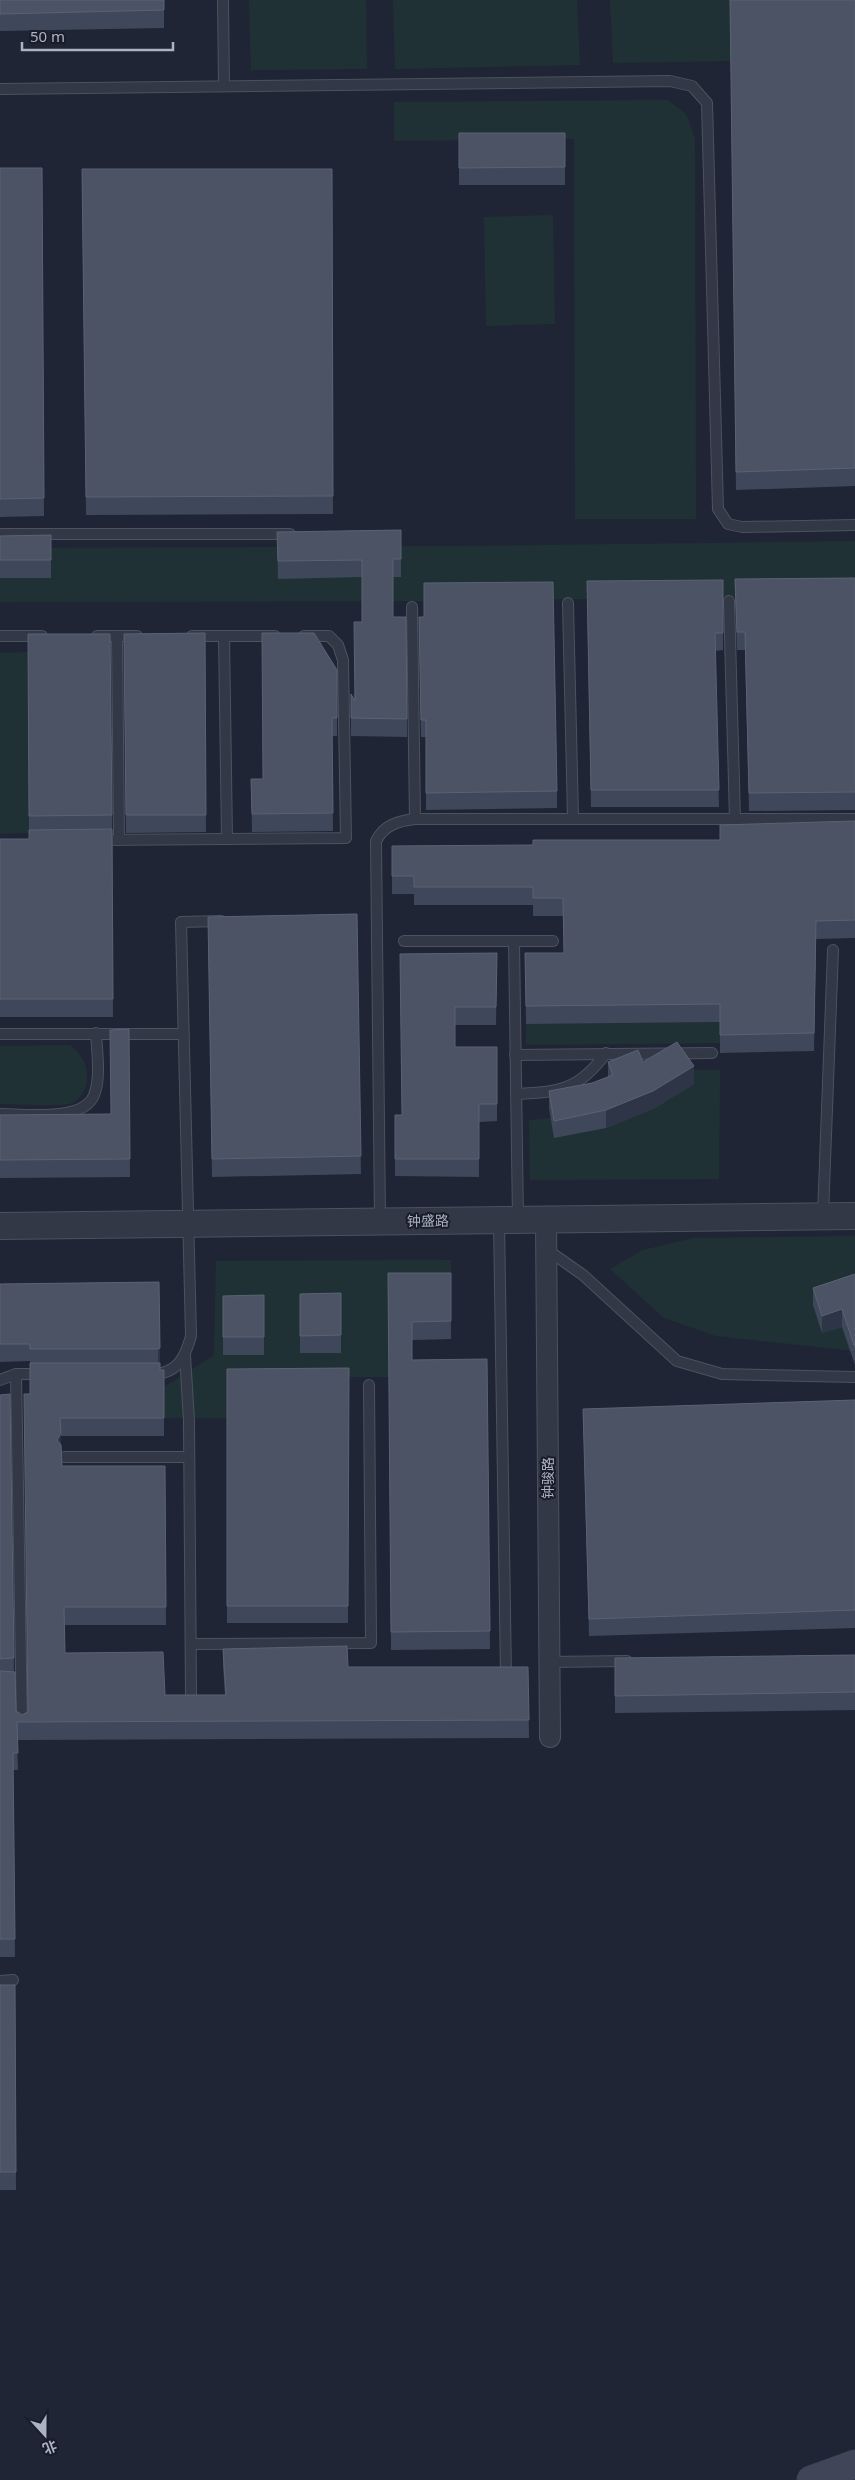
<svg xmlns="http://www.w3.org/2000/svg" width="855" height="2480" font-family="'Noto Sans','Noto Sans SC',sans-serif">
<rect width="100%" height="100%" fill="#1f2534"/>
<!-- green -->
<g fill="#203135">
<polygon points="249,0 366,0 367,69 251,70"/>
<polygon points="393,0 577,0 580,65 395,69"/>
<polygon points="610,0 730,0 731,61 613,63"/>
<polygon points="668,100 686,114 695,138 696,519 575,519 574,139 394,141 394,102"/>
<polygon points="553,215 555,324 486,326 484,217"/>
<polygon points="855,541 855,596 424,601 0,602 0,548 471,546"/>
<polygon points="28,652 29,833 0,834 0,653"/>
<polygon points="720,1022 720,1043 526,1045 526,1024"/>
<path d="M70 1045C81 1054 87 1063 87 1077 87 1088 81 1101 69 1104 55 1107 17 1104 0 1104V1046Z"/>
<polygon points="678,1070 720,1070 719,1179 530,1180 529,1120 573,1116"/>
<polygon points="855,1236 855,1351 716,1336 664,1318 610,1269 643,1250 693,1238"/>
<polygon points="451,1260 451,1339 412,1340 412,1377 349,1377 227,1388 227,1418 164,1418 164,1387 214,1355 216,1261"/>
</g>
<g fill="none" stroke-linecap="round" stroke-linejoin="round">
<!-- service casing -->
<g stroke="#4c5260" stroke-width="12">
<g id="service">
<polyline points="223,0 224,86"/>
<polyline points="0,89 670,81 692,86 707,103 718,509 728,524 742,527 855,525"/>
<polyline points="0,534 290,534"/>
<polyline points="729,601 735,819"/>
<polyline points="568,603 573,818"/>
<polyline points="412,607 415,819"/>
<polyline points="0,636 42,636"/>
<polyline points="97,636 137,636"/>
<polyline points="117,636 119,840"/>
<polyline points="192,636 275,636"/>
<polyline points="224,636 227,839"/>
<polyline points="98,840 346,838 343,660 338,645 329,636 304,636"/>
<polyline points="404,941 553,941"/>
<polyline points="514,942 518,1219"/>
<polyline points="0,1034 183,1034"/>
<polyline points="515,1055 712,1053"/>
<path d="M516 1094C560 1092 579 1090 606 1053"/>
<path d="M0 1114C24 1114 84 1122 94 1095 101 1078 97 1052 96 1033"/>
<polyline points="823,1215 833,950"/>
<path d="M380 1221 376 841C384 825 398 821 415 819H855"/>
<polyline points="499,1221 506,1676"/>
<polyline points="546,1249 583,1275 677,1361 722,1374 855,1377"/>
<polyline points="185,1355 189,1421 191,1696"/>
<polyline points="16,1374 22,1726"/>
<path d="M152 1374C177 1374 185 1358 191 1336L181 922 221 921"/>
<polyline points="0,1380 16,1374 42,1374"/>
<polyline points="64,1457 189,1457"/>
<polyline points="192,1644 371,1643 369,1385"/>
<polyline points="549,1662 627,1661"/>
<polyline points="0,1981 13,1980"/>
</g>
</g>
<!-- minor casing -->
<g stroke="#4c5260" stroke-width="22">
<polyline id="minor" points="546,1220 550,1737"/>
</g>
<!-- tertiary casing -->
<g stroke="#4c5260" stroke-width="28">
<polyline id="tertiary" points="0,1226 855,1216"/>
</g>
<!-- secondary casing -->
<g stroke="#3b414e" stroke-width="29">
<polyline id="secondary" points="811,2480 855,2464"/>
</g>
<!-- service -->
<use href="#service" stroke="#323845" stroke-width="10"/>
<!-- minor -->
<use href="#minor" stroke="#323845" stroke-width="20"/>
<!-- tertiary -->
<use href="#tertiary" stroke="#323845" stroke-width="26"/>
<!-- secondary -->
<use href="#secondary" stroke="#404658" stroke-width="28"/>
</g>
<!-- wall -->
<g fill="#3f485a">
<polygon points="0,0 164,0 164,28 0,31"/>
<polygon points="730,0 855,0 855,486 736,490"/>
<rect x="459" y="133" width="106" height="52"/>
<polygon points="0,168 42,168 44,516 0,517"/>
<polygon points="82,169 332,169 333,514 86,515"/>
<polygon points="401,530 401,577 393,577 393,617 406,617 407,737 351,736 351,694 354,700 362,622 362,577 278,579 277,532"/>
<polygon points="51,535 51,578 0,578 0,536"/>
<polygon points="855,578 855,810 749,811 745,650 737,650 735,597 735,579"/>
<polygon points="723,580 723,650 715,651 719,807 591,807 587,599"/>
<polygon points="419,617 557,791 557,808 426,810 426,737 421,737"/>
<polygon points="205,633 206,832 126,833 124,634"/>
<polygon points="28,634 112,815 113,1017 0,1017 0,839 29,839"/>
<polygon points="337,670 337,736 332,736 333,831 252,832 251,779 263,779"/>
<polygon points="855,821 855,938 816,939 814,1051 720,1053 720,1022 526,1024 525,953 564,953 563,916 533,916 533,905 414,905 414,894 392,894 392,846 533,845 720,840"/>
<polygon points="357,914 361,1174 212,1177 208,917"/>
<polygon points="497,953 496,1025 455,1025 455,1047 497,1047 497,1121 479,1122 479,1177 395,1176 395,1115 402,1115 400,954"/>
<polygon points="129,1029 130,1177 0,1178 0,1115 111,1114"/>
<polygon points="608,1062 643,1062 694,1084 653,1109 606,1128 554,1138 549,1108 549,1091 592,1083 608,1077"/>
<polygon points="388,1273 451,1273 451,1339 412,1340 412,1360 487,1359 490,1649 391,1650"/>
<polygon points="855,1274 855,1365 842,1327 822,1333 813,1305 813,1288"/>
<polygon points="159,1282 160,1363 160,1370 164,1370 164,1436 61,1436 61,1445 62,1466 165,1466 166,1625 64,1625 65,1653 165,1695 225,1695 223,1666 223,1649 348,1667 528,1667 529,1738 17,1740 18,1770 13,1770 15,1957 0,1957 0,1395 10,1394 14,1672 16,1711 22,1715 27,1712 30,1394 30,1361 0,1362 0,1284"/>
<polygon points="341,1293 341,1353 300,1353 300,1294"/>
<polygon points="264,1295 264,1355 223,1355 223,1296"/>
<polygon points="349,1368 348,1623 227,1623 227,1369"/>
<polygon points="855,1400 855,1628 589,1636 583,1409"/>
<polygon points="855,1655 855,1710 615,1713 615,1658"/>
<polygon points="0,1985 15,1985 16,2190 0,2190"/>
</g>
<!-- shaded-wall -->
<g fill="#2d3546">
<polygon points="694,1066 694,1084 653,1109 606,1128 606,1110"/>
<polygon points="842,1309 842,1327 822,1333 822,1316"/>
<polygon points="160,1348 160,1366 158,1367 158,1349"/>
<polygon points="61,1433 61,1451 57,1440"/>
</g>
<!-- building -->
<g fill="#4b5365" stroke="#5a6274">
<polygon points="0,0 164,0 164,10 0,14"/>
<polygon points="730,0 855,0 855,468 736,472"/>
<polygon points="459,133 565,133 565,167 459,168"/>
<polygon points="0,168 42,168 44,498 0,499"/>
<polygon points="82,169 332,169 333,496 86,497"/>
<polygon points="401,530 401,559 393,559 393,617 406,617 407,719 351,718 351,694 355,701 354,622 362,622 362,560 278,561 277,532"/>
<polygon points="51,535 51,560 0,560 0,536"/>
<polygon points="855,578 855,792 749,793 745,632 737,632 735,579"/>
<polygon points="723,580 723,633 715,633 719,790 591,790 587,581"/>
<polygon points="553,582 557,791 426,793 426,720 421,720 419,617 424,617 424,583"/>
<polygon points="205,633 206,815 126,815 124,634"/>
<polygon points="262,633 314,633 337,670 337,718 332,718 333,813 252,814 251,779 263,779"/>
<polygon points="28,634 110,634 112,815 29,816"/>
<polygon points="855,821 855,920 816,921 814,1033 720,1035 720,1004 526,1006 525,953 564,953 563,898 533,898 533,887 414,887 414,876 392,876 392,846 533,845 533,840 720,840 720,825"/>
<polygon points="112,829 113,999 0,999 0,839 29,839 29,830"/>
<polygon points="357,914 361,1156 212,1159 208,917"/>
<polygon points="497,953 496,1007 455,1007 455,1047 497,1047 497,1104 479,1104 479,1159 395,1159 395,1115 402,1115 400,954"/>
<polygon points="129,1029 130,1159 0,1160 0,1115 111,1114 110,1030"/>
<polygon points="677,1042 694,1066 653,1091 606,1110 554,1121 549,1091 592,1083 613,1075 608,1062 638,1050 643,1062"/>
<polygon points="388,1273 451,1273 451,1321 412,1322 412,1360 487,1359 490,1631 391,1632"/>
<polygon points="855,1274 855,1348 842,1309 822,1316 813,1288"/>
<polygon points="159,1282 160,1348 158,1349 30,1349 30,1344 0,1344 0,1284"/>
<polygon points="341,1293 341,1335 300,1336 300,1294"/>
<polygon points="264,1295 264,1337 223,1337 223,1296"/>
<polygon points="30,1363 160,1363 160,1370 164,1370 164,1418 60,1418 61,1433 57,1440 61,1445 62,1466 165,1466 166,1607 64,1607 65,1653 163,1652 165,1695 226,1695 223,1649 347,1646 348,1667 528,1667 529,1720 17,1722 18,1753 13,1753 15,1939 0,1939 0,1671 15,1672 16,1711 22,1715 28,1712 24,1394 30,1394"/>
<polygon points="349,1368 348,1606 227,1606 227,1369"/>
<polygon points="10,1394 14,1658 0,1659 0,1395"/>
<polygon points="855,1400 855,1610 589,1619 583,1409"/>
<polygon points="855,1655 855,1692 615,1696 615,1658"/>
<polygon points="0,1985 15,1985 16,2172 0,2172"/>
</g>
<g text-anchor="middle" stroke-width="4" stroke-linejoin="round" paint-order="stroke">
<!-- street labels -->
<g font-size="14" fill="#abb2c3" stroke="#181d29">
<text transform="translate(428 1221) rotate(-1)" y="5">钟盛路</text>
<text transform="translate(548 1478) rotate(-90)" y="5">钟骏路</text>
</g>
</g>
<!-- north arrow -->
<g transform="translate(45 2435) rotate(159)" stroke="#181d29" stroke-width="4" paint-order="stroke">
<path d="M0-4L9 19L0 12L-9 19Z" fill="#abb2c3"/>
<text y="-8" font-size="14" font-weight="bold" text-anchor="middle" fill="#abb2c3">北</text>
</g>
<!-- scale -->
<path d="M22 42v8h151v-8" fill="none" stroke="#abb2c3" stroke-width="2.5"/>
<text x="30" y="42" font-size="15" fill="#abb2c3" stroke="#181d29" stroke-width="4" paint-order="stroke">50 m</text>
</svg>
